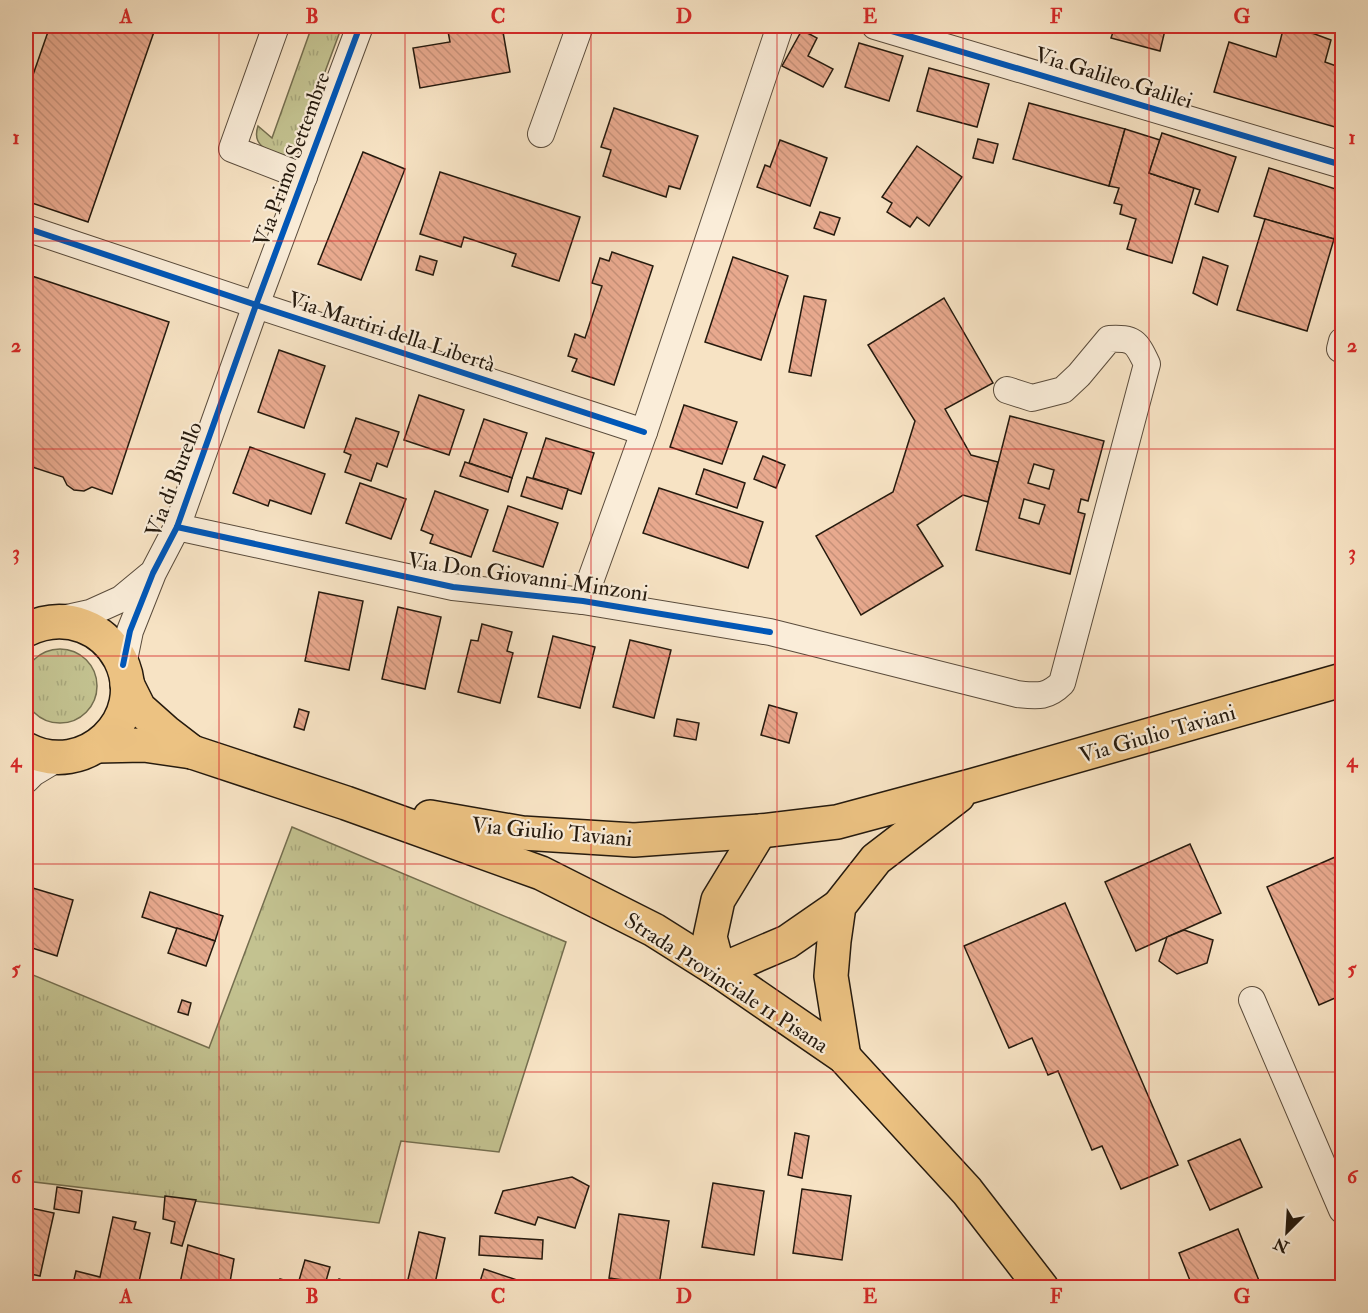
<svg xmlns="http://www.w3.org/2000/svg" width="1368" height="1313" font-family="'IM FELL Double Pica',serif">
<defs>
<pattern id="grass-tufts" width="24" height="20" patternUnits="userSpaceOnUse" patternTransform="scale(1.5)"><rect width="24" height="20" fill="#c3c290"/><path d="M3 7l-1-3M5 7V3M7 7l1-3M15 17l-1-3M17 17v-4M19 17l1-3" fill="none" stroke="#a7a67b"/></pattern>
<pattern id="building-back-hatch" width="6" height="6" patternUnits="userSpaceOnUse" patternTransform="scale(1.5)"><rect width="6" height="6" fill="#e8a98e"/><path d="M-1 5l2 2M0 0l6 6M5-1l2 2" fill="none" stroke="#c79179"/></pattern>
</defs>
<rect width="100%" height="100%" fill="#f7e3c4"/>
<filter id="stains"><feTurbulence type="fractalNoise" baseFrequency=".00333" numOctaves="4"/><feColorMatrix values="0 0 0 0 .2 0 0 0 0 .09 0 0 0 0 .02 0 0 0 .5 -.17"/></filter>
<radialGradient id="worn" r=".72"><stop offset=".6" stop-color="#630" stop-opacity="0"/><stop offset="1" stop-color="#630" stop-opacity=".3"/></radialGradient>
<!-- grass -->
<g fill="url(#grass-tufts)" stroke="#746e4f" stroke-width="1.5">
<path d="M312 26H342L293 158C275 152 250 150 258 126L272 138Z"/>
<circle cx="60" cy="686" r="37"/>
<polygon points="292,827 566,942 499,1152 401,1141 379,1223 26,1181 26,972 209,1048"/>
</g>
<!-- building -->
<g fill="url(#building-back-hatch)" stroke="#251a0e" stroke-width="1.5" fill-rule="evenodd">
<polygon points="50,26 156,26 88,222 26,201 26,95"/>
<polygon points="447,26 502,26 510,72 420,88 413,48 450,42"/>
<polygon points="1064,26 1097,26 1095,33"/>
<polygon points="1115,26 1166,26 1160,51 1111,38"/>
<polygon points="1284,26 1293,26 1331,40 1325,62 1342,68 1342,129 1214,92 1229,42 1276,57"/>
<polygon points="802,30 817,38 808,56 833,69 823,87 782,66"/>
<polygon points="859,43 903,56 889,101 845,87"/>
<polygon points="929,68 989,84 977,127 917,111"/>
<polygon points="1029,103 1125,129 1109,186 1013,159"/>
<polygon points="614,108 698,136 680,189 669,186 666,197 603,176 611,150 601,147"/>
<polygon points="1125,129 1160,140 1149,173 1194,188 1172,263 1127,249 1136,219 1120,214 1122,205 1114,203 1119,188 1109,186"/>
<polygon points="1162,133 1236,157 1218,212 1195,204 1200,190 1149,173"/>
<polygon points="978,139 998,144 993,163 973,158"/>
<polygon points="780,140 827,158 810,206 757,187 765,165 770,167"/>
<polygon points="917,146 962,177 929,226 917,217 910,227 887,212 892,203 882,197"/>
<polygon points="363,152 405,169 361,280 318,264"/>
<polygon points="1269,168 1342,191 1342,210 1334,239 1254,216"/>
<polygon points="440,172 580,217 559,281 512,266 516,254 464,237 461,247 420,234"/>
<polygon points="820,212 840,218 834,235 814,228"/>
<polygon points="1265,219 1334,239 1307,331 1237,310"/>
<polygon points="612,252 653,266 614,385 572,371 577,359 568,356 575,334 585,338 602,286 592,283 600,258 609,261"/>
<polygon points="420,256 437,261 433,275 416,270"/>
<polygon points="733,257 788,276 761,360 705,342"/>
<polygon points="1203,257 1228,266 1217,305 1193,293"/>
<polygon points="26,274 169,322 112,494 92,487 84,491 74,490 67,485 63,477 26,465"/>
<polygon points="804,296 826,300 811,376 789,372"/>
<polygon points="944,298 993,383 945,409 971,455 998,462 988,502 963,495 917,525 943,566 861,615 816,536 893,492 915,421 868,345"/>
<polygon points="279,350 325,366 304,428 258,412"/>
<polygon points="419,395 464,410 449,455 404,440"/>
<polygon points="684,405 737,422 722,464 670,447"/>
<path d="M1010 416 1104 441 1088 501 1081 499 1078 512 1085 514 1070 574 976 550ZM1034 464 1054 470 1049 489 1028 483ZM1024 499 1045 505 1039 524 1019 518Z"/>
<polygon points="356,418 399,432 387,467 377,463 371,481 345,472 351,455 344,452"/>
<polygon points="484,419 527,433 512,478 469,463"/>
<polygon points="546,438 594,453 581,494 533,478"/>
<polygon points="250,447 325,474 311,514 270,500 268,506 233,493"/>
<polygon points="763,456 785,465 776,488 754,479"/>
<polygon points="465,462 512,478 508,492 460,476"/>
<polygon points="704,469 745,483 737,508 696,494"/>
<polygon points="527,477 568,489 562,509 521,496"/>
<polygon points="360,483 406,499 391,539 346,523"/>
<polygon points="659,488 763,522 748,568 643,533"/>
<polygon points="435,491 488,510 471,557 430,543 433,535 421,530"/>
<polygon points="508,506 558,523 543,567 493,551"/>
<polygon points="319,592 363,601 349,670 305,661"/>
<polygon points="398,607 441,617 425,689 382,679"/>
<polygon points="482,624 512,632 507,651 513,653 500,703 458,692 471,640 478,641"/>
<polygon points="553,636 595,647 580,708 538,697"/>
<polygon points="630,640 671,650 654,718 613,707"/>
<polygon points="769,705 797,713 789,743 761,735"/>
<polygon points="299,709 309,712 304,730 294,727"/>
<polygon points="677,719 699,723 696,740 674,736"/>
<polygon points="1190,844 1221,913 1136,951 1105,882"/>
<polygon points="1342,854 1342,995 1319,1005 1267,887"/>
<polygon points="26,886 73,900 57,956 26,946"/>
<polygon points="150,892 223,916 215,941 142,917"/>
<polygon points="1065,903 1178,1165 1121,1189 1102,1146 1092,1150 1058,1071 1048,1075 1032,1038 1009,1048 964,946"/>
<polygon points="177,928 215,941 206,966 168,953"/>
<polygon points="1184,930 1213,940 1207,963 1177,974 1159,961 1167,937"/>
<polygon points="182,1000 191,1003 188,1015 178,1012"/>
<polygon points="795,1133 809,1136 802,1178 788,1175"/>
<polygon points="1240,1139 1262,1187 1210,1210 1188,1161"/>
<polygon points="572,1177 589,1186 575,1228 538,1217 535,1225 495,1213 503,1191"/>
<polygon points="713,1183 764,1191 754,1255 702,1247"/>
<polygon points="57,1187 82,1191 79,1213 54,1209"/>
<polygon points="802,1189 851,1196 842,1260 793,1253"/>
<polygon points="165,1196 196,1200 182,1246 171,1243 175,1222 163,1219"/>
<polygon points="26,1207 54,1213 40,1276 26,1273"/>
<polygon points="619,1214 669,1221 659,1285 609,1278"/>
<polygon points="113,1217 136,1222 134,1229 150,1233 138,1286 127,1283 125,1288 72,1288 76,1271 100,1277"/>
<polygon points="1238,1229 1262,1288 1193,1288 1179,1253"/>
<polygon points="419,1232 445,1238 434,1288 406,1288"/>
<polygon points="480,1236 543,1240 542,1259 479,1255"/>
<polygon points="188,1245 234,1259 229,1288 179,1288"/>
<polygon points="305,1260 330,1267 324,1288 278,1288 280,1279 298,1284"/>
<polygon points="484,1269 541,1288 478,1288"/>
<polygon points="339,1279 360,1287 360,1288 336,1288"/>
</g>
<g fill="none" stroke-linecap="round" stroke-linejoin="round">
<!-- minor casing -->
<g stroke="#5a4c3c" stroke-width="28">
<g id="minor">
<polyline points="276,26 232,149 304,177"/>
<polyline points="875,26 1342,165"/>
<polyline points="541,134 580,26"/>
<polyline points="26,228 256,305 644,432"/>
<polyline points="1340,349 1342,341"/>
<path d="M177 527 453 587 583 601 770 632 1017 694C1037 696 1047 698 1062 683L1147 364C1136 341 1134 338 1109 339L1079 375 1063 390 1032 398 1007 390"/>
<polyline points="583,601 644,432 780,26"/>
<polyline points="58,620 90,613 121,599 150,575"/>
<polyline points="123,665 130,631 153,573 177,527 256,305 360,26"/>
<polyline points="26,780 33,773 58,758"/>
<polyline points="1252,1000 1342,1210"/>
</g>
</g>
<!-- major casing -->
<g stroke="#251a0e" stroke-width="36">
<g id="major">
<path d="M26 630C44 621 64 619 83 626 99 632 112 644 120 659 150 719 84 780 26 749"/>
<polyline points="127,684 139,708 166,732 192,752"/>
<polyline points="97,746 144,745 192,752 346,803 541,873 654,930 719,971 844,1057 967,1191 1042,1288"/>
<polyline points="430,817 522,833 634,840 760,831 837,822 971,786 1342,680"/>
<polyline points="719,971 710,937 718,900 760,831"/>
<polyline points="719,971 787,942 839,906"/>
<polyline points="844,1057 831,976 834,941 839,906 876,859 958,796"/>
</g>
</g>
<!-- path -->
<polyline stroke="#251a0e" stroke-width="4" stroke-dasharray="1.5 3" stroke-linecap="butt" points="26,713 32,719"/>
<!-- minor -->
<use href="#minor" stroke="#faedd9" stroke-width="26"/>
<!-- major -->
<use href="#major" stroke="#ecc282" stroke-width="33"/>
<!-- cycleway casing -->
<g stroke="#faedd9" stroke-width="10">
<g id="cycleway">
<polyline points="875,26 1342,165"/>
<polyline points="26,228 256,305 644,432"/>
<polyline points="177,527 453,587 583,601 770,632"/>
<polyline points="123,665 130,631 153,573 177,527 256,305 360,26"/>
</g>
</g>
<!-- cycleway -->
<use href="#cycleway" stroke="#0057b8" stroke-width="6"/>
</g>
<!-- grid -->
<path fill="none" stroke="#d62828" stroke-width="1.5" stroke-opacity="0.55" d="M219 26V1288M405 26V1288M591 26V1288M777 26V1288M963 26V1288M1149 26V1288M26 241H1342M26 449H1342M26 656H1342M26 864H1342M26 1072H1342"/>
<g text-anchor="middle" stroke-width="4.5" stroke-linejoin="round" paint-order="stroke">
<!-- street labels -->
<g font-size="22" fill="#251a0e" stroke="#faedd9">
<text transform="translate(1114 77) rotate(17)" y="8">Via Galileo Galilei</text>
<text transform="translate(291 159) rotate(-70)" y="8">Via Primo Settembre</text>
<text transform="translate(392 331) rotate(18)" y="8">Via Martiri della Libertà</text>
<text transform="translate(173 479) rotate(-69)" y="8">Via di Burello</text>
<text transform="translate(528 576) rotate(8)" y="8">Via Don Giovanni Minzoni</text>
<text transform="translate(1157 733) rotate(-16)" y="8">Via Giulio Taviani</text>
<text transform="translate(552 831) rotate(5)" y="8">Via Giulio Taviani</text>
<text transform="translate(727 982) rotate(33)" y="8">Strada Provinciale 11 Pisana</text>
</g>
</g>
<!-- margin -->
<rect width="1368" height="1313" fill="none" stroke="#f7e3c4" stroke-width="66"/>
<!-- north arrow -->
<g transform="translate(1287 1232) rotate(204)" stroke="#faedd9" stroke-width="4.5" paint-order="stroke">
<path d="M0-4.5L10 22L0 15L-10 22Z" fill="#251a0e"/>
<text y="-9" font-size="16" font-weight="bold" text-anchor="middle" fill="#251a0e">N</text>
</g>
<rect x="33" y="33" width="1302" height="1247" fill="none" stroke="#d62828" stroke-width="2"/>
<g font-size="20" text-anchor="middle" font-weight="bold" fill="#d62828">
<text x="126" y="23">A</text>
<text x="312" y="23">B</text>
<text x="498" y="23">C</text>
<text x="684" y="23">D</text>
<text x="870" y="23">E</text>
<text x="1056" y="23">F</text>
<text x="1242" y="23">G</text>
<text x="16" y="144">1</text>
<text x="1352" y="144">1</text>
<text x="16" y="352">2</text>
<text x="1352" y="352">2</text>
<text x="16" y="559">3</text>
<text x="1352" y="559">3</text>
<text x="16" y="767">4</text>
<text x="1352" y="767">4</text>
<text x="16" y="975">5</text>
<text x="1352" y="975">5</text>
<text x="16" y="1183">6</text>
<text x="1352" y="1183">6</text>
<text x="126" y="1303">A</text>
<text x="312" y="1303">B</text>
<text x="498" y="1303">C</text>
<text x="684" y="1303">D</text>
<text x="870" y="1303">E</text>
<text x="1056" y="1303">F</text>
<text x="1242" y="1303">G</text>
</g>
<rect width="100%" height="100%" filter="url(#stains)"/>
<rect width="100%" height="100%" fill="url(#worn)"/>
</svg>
